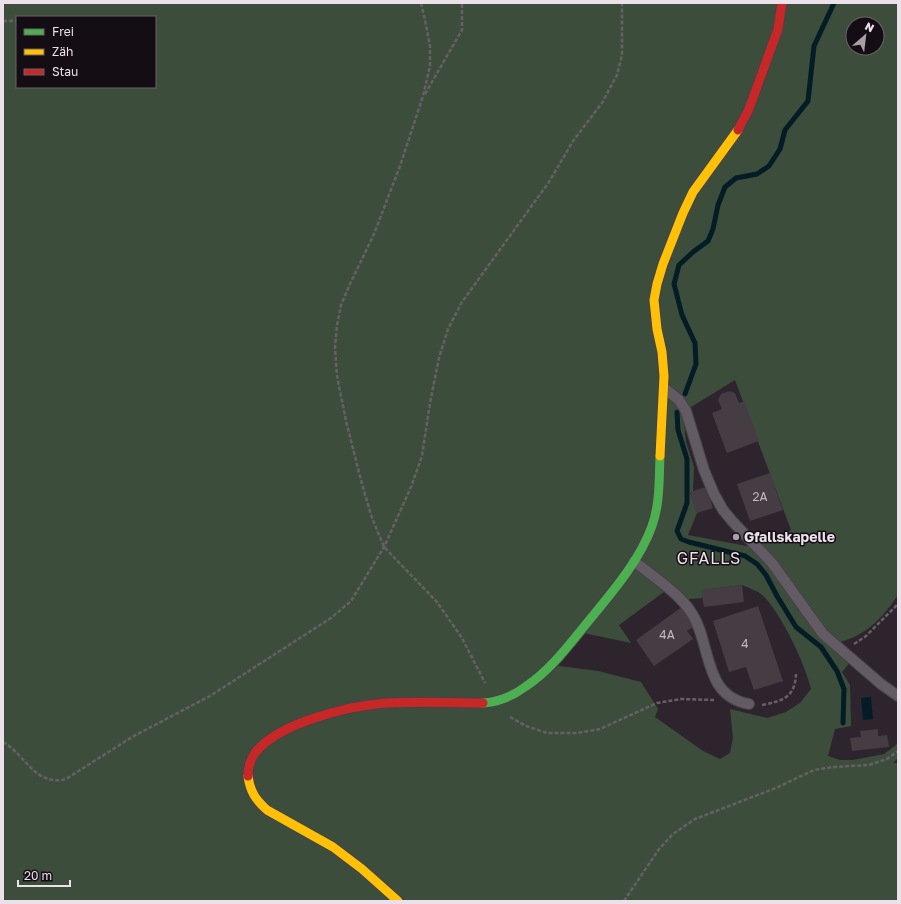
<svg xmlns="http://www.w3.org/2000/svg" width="901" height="904" font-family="'Golos Text',sans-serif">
<rect width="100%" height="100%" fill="#2e242e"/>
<!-- green -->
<path fill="#3c4e3b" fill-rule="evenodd" d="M3 3H898V595C888 610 874 627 858 635 851 639 842 641 834 644L853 659 842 672 850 685 851 726 835 729 828 756 840 760H853L884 754 896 745 898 742V758L893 763H898V901H3ZM17 17H155V87H17ZM853 24H877V48H853ZM735 380 791 530 752 547 688 535 697 513 690 492 693 491 694 467 686 442 683 412ZM742 585C748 588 756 590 761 594 780 610 805 664 811 689L800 703 786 712 767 718 730 709 733 738 730 753 720 759 703 751 655 717 658 709 641 682 598 671 552 665 579 632 631 643 619 625 668 589 680 600 702 598V590Z"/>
<!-- water -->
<polygon fill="#041c26" points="871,697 873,719 863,720 861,698"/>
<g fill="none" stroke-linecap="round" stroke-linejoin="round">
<!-- stream -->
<g stroke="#041c26" stroke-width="5">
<polyline points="685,394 696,364 695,343 682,315 674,284 679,265 693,252 708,241 713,229 718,205 725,187 736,178 757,174 769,166 780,149 785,130 808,101 814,46 834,3"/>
<polyline points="677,412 678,430 687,459 687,503 677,531 681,539 689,542 745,556 757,564 766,575 777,596 796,627 821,647 837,671 844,689 843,723"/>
</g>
</g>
<!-- building -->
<g fill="#463c43">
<polygon points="730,391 735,393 739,403 744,401 759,441 727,453 712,413 722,409 718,400 721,394"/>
<polygon points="770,473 783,510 750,521 737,484"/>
<polygon points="706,487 713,508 697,513 690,492"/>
<polygon points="735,532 742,537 737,543 731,538"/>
<polygon points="742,585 744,602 704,607 701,590"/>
<polygon points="758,606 783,681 754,690 746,667 729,672 713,621"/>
<polygon points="682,607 695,626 687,631 693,639 654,666 636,640"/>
<polygon points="878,729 878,736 887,735 889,747 852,751 850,738 861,737 860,731"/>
</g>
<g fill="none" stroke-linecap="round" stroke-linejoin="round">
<!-- lane casing -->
<g stroke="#494049" stroke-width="12">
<g id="lane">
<polyline points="664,388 679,400 686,411 704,470 714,494 723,510 733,522 772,563 823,634 881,684 898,696"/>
<path d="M634 561C651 575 679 593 691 612 712 643 702 696 749 704"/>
</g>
</g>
<!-- fast casing -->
<g stroke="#494049" stroke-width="11">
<path id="fast" d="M483 703C498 702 513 696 525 687 548 672 565 650 582 629 607 598 639 563 652 526 660 504 659 479 660 456"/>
</g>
<!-- slow casing -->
<g stroke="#494049" stroke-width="11">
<g id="slow">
<polyline points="660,456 664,376 662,352 657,329 654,300 657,284 663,264 683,213 693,192 738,130"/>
<path d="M248 776C250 792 256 800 267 810L333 847 362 869 398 901"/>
</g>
</g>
<!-- jam casing -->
<g stroke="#494049" stroke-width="11">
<g id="jam">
<polyline points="738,130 749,109 778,29 782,3"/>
<path d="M248 776C248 768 250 760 255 753 278 723 348 706 386 703 418 701 451 703 483 703"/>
</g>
</g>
<!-- path -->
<g stroke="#666066" stroke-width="2.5" stroke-dasharray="4 2" stroke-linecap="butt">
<polyline points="421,3 425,20 430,46 430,66 423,96 400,166 374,234 350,284 341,305 337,325 335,347 337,376 346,421 362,484 372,518 384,547 437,602 462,638 485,683"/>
<polyline points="3,21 17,21"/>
<polyline points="425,94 462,30 462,3"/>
<polyline points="854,644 866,636 898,604"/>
<path d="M762 705C782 701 795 698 796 674"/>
<polyline points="510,717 526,726 547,733 577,733 600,729 657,703 681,699 714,700"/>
<path d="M3 742C25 754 35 787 66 779L132 737 210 696 331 618 351 601 384 547 411 487 422 456 430 403 439 358 448 329 462 302 549 182 573 141 602 103 617 75 622 55V3"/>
<polyline points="624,901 659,849 673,834 695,819 776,788 814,770 833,767 869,765 887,759 898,751"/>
</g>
<!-- lane -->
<use href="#lane" stroke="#635b63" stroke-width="10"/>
<!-- fast -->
<use href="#fast" stroke="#4caf50" stroke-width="9"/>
<!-- slow -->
<use href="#slow" stroke="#ffc107" stroke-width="9"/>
<!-- jam -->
<use href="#jam" stroke="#c62828" stroke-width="9"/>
</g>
<!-- markers -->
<circle fill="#aa9ea9" stroke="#150d14" stroke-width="1.5" cx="736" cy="537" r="4"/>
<g text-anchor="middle" stroke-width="3" stroke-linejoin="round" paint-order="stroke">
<!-- number labels -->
<g font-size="12" fill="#c2b7c1">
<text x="760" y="501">2A</text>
<text x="667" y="639">4A</text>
<text x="745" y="648">4</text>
</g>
<!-- poi labels -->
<g font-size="14" font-weight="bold" fill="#ece0eb" stroke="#150d14" text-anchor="start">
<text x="744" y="542">Gfallskapelle</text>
</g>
<!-- quarter labels -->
<g font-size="16" letter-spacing="1" fill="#ece0eb" stroke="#150d14">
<text x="709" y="564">GFALLS</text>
</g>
</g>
<!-- border -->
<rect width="901" height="904" fill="none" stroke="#ece0eb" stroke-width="8"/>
<!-- legend -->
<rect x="16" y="16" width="140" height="72" fill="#150d14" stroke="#6b616a"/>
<rect x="24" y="29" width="20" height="6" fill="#4caf50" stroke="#6b616a"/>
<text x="52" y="36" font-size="12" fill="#ece0eb">Frei</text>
<rect x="24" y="49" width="20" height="6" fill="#ffc107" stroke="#6b616a"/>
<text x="52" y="56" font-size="12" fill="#ece0eb">Zäh</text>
<rect x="24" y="69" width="20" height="6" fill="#c62828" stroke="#6b616a"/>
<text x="52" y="76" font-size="12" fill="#ece0eb">Stau</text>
<!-- north arrow -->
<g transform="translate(865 36) rotate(28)"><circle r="19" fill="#150d14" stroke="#6b616a"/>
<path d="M0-3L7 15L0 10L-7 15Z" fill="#aa9ea9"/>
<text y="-6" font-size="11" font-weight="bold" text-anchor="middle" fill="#ece0eb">N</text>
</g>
<!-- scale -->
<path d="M18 880v6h52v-6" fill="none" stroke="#ece0eb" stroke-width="2"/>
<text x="24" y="880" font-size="12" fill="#ece0eb" stroke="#150d14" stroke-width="3" paint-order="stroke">20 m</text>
</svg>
